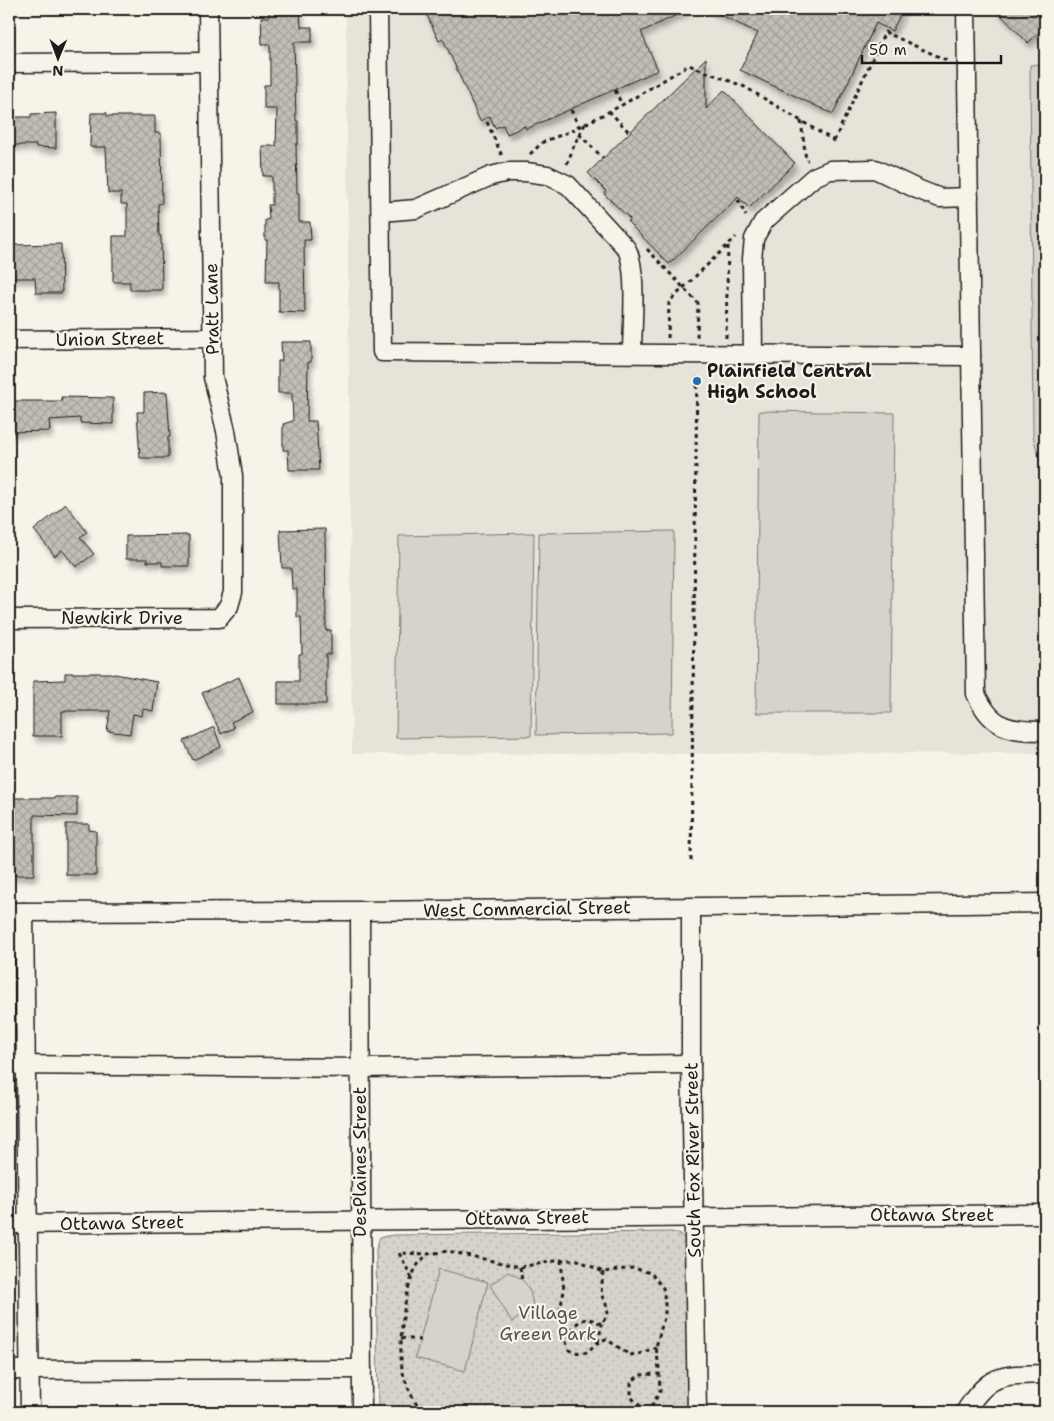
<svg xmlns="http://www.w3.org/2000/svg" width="1054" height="1421" font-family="'Shantell Sans',sans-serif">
<defs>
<pattern id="park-dots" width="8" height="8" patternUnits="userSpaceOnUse" patternTransform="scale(1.25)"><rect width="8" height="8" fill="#d7d3cb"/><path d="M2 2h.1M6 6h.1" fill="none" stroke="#b8b5ae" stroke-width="1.8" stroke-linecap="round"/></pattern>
<pattern id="building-cross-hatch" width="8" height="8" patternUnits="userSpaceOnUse" patternTransform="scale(1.25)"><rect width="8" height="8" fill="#c0beb5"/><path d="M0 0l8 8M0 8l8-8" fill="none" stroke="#a4a39b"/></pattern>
<filter id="shadow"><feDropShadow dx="3" dy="5.5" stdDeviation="2.5" flood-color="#0004"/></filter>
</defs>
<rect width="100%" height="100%" fill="#f7f3e8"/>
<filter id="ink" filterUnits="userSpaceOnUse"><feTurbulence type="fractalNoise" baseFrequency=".02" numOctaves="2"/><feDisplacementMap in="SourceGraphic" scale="10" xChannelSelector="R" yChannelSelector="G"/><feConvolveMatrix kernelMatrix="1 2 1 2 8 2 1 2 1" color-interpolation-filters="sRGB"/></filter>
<g filter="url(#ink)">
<!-- built -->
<polygon fill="#e6e3d9" points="346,9 1045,9 1045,753 352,754"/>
<!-- park -->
<path fill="url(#park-dots)" stroke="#7a7874" d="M672 1232C679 1234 684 1235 686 1243L689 1412H378L376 1249 380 1237 394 1235Z"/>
<!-- pitch -->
<g fill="#d7d3cb" stroke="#7a7874">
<polygon points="1045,64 1045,480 1033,436 1030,65"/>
<polygon points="759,411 894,413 891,713 756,713"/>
<polygon points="674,531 672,733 536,735 539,533"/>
<polygon points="534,533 531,736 396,738 399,536"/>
<polygon points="439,1269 488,1282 465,1371 415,1358"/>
<path d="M508 1272C527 1280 531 1288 533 1308L512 1322 490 1285Z"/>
</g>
<!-- building -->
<g fill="url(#building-cross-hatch)" stroke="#1c1c1c" filter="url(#shadow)">
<polygon points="269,9 300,9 301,27 312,27 312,42 294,42 296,121 298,121 298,144 296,144 297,193 299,193 299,222 310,222 311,240 304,240 305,313 279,312 279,282 266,282 267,240 265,240 265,220 269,219 268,205 272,205 272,176 263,176 262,146 276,146 277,109 264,109 264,85 270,85 270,44 262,44 261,17 269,17"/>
<polygon points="424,9 689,9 641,32 658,70 526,129 525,126 507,134 503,125 495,128 490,116 480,121 443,39 439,41"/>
<polygon points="708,9 903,9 892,31 876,23 833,114 740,70 758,33"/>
<polygon points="995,9 1033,9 1045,22 1045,27 1028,43"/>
<polygon points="706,58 706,109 724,90 795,163 749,208 738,197 669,264 628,222 630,219 604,194 606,191 588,173"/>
<polygon points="56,113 56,148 36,147 36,145 9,145 9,117 31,117 31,114"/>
<polygon points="91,113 107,113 107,116 155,116 155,133 161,133 162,203 158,204 159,236 161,236 162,290 130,290 130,282 113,282 113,236 127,236 127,204 121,204 121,193 108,193 106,147 90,147"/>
<polygon points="61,244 62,293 36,293 35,278 9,278 9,245"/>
<polygon points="281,342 311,342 311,362 308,362 307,421 316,421 319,470 289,470 288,450 283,450 283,424 293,421 292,393 278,393 278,361 282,361"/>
<polygon points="167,392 170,437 168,437 168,458 140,458 137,412 144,412 144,393"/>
<polygon points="61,397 113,398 113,424 80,423 80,418 49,420 50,431 9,432 9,401 62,401"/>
<polygon points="66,504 87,532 80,537 94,554 76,567 62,550 55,556 34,530"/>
<polygon points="325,529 326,631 331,630 331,654 326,654 326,704 278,704 278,681 299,681 299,654 302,654 301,617 297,617 297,589 292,589 291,568 282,568 280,530"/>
<polygon points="189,535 189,566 162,566 162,562 147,562 147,559 126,559 126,536"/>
<polygon points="65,673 110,673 157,682 153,711 143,709 142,716 133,714 130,734 107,731 110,711 62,711 62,736 33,736 33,681 65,680"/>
<polygon points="239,677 253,712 231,722 234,728 221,734 202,693"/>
<polygon points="214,727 221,747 193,760 184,741"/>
<polygon points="55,797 77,797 77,816 34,815 34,875 9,875 9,798 55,798"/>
<polygon points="66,824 89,824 89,830 96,831 96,875 66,875"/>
</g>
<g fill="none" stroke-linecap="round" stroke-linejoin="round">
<!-- minor casing -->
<g stroke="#1c1c1c" stroke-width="21">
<g id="minor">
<polyline points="378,9 382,352 971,356"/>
<path d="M966 9 976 694C992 729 1010 731 1045 731"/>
<polyline points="9,63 209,62"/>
<path d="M381 212 416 209 491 176 508 172H526L547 175 568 185 626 248C638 267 632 328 632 353"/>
<polyline points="9,340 212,338"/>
<polyline points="753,354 752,259 754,239 763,222 814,177 830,170 875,169 917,189 940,198 969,197"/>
<polyline points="9,619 219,618 229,606 233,592 233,476 226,431 213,377 208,9"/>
<polyline points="691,907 691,1064 697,1412"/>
<polyline points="360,911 362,1412"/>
<polyline points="9,912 360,911 1045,903"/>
<polyline points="24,912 30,1412"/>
<polyline points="9,1065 360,1068 691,1064"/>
<polyline points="9,1224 1045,1214"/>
<polyline points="9,1370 362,1369"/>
<path d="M965 1412C989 1373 1002 1375 1045 1374"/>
</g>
</g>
<!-- path -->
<g stroke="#1c1c1c" stroke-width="3" stroke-dasharray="4 4" stroke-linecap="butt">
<polyline points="615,90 622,105"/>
<polyline points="571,110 579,127"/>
<polyline points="609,111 629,132"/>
<polyline points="801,121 806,160 808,160"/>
<polyline points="487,122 502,156"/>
<polyline points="579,134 603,158"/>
<polyline points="834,141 885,32 950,62"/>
<polyline points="530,154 543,142 571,131 622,105 689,65 745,87 836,142"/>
<polyline points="567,164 575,143 585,124"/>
<polyline points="738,200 746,216"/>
<polyline points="647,249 698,303 697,338"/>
<polyline points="668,338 669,302 736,237"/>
<polyline points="726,338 728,245"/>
<polyline points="691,861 697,373"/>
<polyline points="561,1260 564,1291 559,1315 569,1331"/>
<polyline points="520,1267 522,1280"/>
<path d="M603 1272 601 1294 606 1304 608 1313 602 1324 590 1319 581 1320 569 1331 566 1342 569 1350C594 1359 586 1345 606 1339L630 1355 639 1354 656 1347"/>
<polyline points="412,1278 399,1253 428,1254 448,1251 520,1267 561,1260 578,1260 603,1272 633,1268 651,1273 663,1288 665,1302 665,1314 656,1347 659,1368 660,1391 653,1404 646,1412"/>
<polyline points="401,1338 420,1340"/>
<polyline points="598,1342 602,1324"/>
<path d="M421 1412C414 1400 407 1388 403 1373 397 1349 404 1283 419 1263 421 1260 425 1257 428 1255"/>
<polyline points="646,1412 631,1397 631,1382 640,1375 659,1374"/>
</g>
<!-- minor -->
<use href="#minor" stroke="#f7f3e8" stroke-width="18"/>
</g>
</g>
<!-- markers -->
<circle fill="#1f6fb2" stroke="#f7f3e8" stroke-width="2" cx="697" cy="381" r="5"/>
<g text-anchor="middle" stroke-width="4.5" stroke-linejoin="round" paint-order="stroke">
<!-- street labels -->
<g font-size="18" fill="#1c1c1c" stroke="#f7f3e8">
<text transform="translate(212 309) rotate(-91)" y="6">Pratt Lane</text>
<text transform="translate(110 339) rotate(-1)" y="6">Union Street</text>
<text x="122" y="624">Newkirk Drive</text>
<text transform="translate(527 909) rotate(-1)" y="6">West Commercial Street</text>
<text transform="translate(693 1160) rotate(-91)" y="6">South Fox River Street</text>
<text transform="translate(360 1162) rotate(-90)" y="6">DesPlaines Street</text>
<text x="932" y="1221">Ottawa Street</text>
<text transform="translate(527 1218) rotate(-1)" y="6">Ottawa Street</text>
<text transform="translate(122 1223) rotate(-1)" y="6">Ottawa Street</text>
</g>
<!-- poi labels -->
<g font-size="18" font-weight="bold" fill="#1c1c1c" stroke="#f7f3e8" text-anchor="start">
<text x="707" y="377">Plainfield Central<tspan x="707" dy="21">High School</tspan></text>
</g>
<!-- park labels -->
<g font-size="18" fill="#545351" stroke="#f7f3e8">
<text x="548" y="1319">Village<tspan x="548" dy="21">Green Park</tspan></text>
</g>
</g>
<!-- margin -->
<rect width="1054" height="1421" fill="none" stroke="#f7f3e8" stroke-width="30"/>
<rect x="15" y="15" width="1024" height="1391" fill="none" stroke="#1c1c1c" stroke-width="2" filter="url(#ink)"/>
<!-- north arrow -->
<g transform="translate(58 58) rotate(181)" stroke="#f7f3e8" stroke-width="4" paint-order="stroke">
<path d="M0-4L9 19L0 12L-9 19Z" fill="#1c1c1c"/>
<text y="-8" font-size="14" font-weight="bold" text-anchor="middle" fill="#1c1c1c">N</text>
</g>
<!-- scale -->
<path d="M862 55v8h139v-8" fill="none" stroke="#1c1c1c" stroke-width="2.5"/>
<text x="869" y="55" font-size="15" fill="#1c1c1c" stroke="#f7f3e8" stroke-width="4" paint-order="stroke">50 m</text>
</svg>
